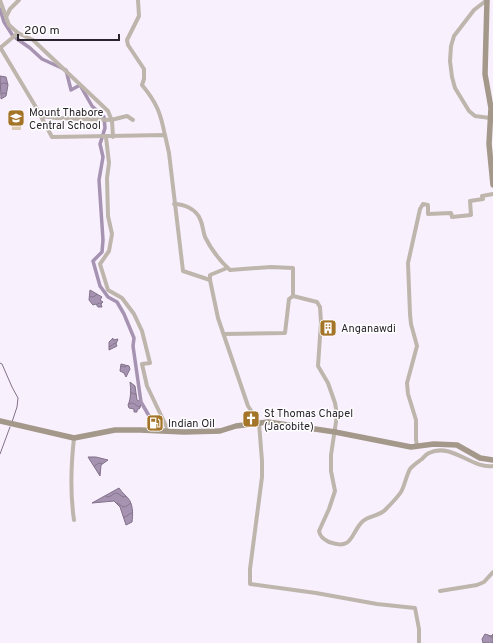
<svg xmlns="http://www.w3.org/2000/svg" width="493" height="643" font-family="Overpass,sans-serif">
<defs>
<pattern id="park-tufts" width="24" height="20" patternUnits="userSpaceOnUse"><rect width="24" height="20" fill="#dccab3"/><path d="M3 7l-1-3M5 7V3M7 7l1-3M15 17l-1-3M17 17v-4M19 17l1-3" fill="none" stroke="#bdad9a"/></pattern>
<pattern id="water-waves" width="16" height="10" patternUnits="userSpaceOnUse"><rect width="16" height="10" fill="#a692b1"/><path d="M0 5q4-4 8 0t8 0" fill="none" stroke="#877790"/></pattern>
</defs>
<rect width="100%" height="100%" fill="#f9f0fe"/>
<!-- park -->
<rect fill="url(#park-tufts)" x="12" y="116" width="9" height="14"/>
<!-- water -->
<g fill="url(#water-waves)" stroke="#817189">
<polygon points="0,76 6,77 8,85 6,96 1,99"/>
<polygon points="90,290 102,297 100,300 103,302 101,304 102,307 98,307 96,304 93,305 89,300"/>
<polygon points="113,338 113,340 118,339 116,344 117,346 109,350 109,342"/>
<polygon points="121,364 129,366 130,369 126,377 124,373 120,371"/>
<path d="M130 382 135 386 137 400 141 402 140 408 137 410V412H134V409L129 408 128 405C131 399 131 389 130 382Z"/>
<polygon points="88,457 96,457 108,460 101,465 100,476"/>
<path d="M119 488C122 493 128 497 130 501 133 507 133 515 132 522L126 525 120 507 114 501 92 503Z"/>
<polygon points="485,634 491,636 493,634 493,643 483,643 482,639"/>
</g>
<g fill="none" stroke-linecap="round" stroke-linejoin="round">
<!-- stream -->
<g stroke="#817189" stroke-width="1">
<polyline points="0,363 2,364 12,387 18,398 17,407 12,422"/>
<polyline points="0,454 10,427"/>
</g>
<!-- canal -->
<polyline stroke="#a692b1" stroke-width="3.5" points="0,9 4,22 13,36 30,48 42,59 66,70 71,90 80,85 92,106 104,117 105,128 100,144 103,157 99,180 103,240 102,252 93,261 100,286 108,297 117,302 124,314 134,338 133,346 141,402 152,421"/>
<!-- minor -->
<g stroke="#beb6ac" stroke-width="4">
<polyline points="0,0 6,17"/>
<path d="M138 0 139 16 127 40 128 45 144 69V79L142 85C157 103 161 114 165 136"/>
<polyline points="487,0 474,10 454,36 451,46 450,61 452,77 455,88 469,111 475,116 490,118"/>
<polyline points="18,33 9,25 6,17 10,9 19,0"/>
<polyline points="0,47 37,109 52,137 165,135 169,153 183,271 210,280 218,318 248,406 259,423 262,461 262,477 250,569 250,584 316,593 377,604 415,608 419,629 419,643"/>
<polyline points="0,48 18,33 33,40 108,111 112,121 113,137"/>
<polyline points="41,116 56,118 111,120 127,116 133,120"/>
<polyline points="106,137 109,163 107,178 108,216 112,234 109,251 100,264 108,290 122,298 134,314 142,331 150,363 142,364 147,386 169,432"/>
<path d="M174 204C184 204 196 209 200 219 203 225 203 232 205 237 211 249 220 261 230 270L271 267 293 268V296L317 302 320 307 321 322 318 366 328 383 335 403 337 415 331 455V471L335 491 329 509 319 531C320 537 324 539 329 542 354 551 350 533 363 521 369 516 379 516 385 510 390 505 397 498 401 492 405 485 406 476 410 469 413 465 418 462 422 459 424 457 426 454 429 453 452 442 471 469 493 466"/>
<polyline points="210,280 210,275 227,268"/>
<polyline points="224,334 285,333 289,299 293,296"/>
<path d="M74 438C71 465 70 493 74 520"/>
<polyline points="417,446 416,440 416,420 408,394 407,383 417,346 411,324 410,314 408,263 420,209 423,204 428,205 428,214 451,213 452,217 471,215 470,201 483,199 482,196 493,194"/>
<polyline points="440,591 477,585 484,582 493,572"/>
</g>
<!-- secondary -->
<g stroke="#a39889" stroke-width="5.5">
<polyline points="487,0 485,74 491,108 489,144 493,185"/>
<polyline points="0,421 74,438 115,430 140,430 184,432 220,431 236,426 268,422 335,432 411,447 434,444 457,445 480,458 493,460"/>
</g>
</g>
<!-- icons -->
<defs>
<g id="school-square" transform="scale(0.9)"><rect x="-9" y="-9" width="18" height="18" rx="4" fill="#a47429" stroke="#fff"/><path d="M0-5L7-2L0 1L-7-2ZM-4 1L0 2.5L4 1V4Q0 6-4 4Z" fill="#fff"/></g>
<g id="building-square" transform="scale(0.9)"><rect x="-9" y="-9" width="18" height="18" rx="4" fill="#a47429" stroke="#fff"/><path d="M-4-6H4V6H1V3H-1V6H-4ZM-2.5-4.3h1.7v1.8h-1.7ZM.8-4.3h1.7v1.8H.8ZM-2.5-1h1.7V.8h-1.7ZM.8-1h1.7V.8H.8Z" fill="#fff"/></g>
<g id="church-square" transform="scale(0.9)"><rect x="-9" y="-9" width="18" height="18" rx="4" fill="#a47429" stroke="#fff"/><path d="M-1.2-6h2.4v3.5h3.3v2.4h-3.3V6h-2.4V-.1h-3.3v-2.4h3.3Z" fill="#fff"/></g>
<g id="fuel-square" transform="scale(0.9)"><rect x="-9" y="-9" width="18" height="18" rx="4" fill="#a47429" stroke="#fff"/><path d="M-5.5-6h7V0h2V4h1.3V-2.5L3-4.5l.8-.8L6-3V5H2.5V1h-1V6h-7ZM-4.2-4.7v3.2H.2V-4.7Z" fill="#fff"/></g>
</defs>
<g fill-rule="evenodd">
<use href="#school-square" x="16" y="118"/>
<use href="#building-square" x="328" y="328"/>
<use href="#church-square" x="251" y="419"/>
<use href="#fuel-square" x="155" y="423"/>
</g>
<g text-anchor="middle" stroke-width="3" stroke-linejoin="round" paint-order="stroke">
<!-- poi labels -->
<g font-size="11" fill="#2a242d" stroke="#fff" text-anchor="start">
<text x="29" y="116">Mount Thabore<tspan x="29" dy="13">Central School</tspan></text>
<text x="341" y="332">Anganawdi</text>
<text x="264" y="417">St Thomas Chapel<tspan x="264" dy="13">(Jacobite)</tspan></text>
<text x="168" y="427">Indian Oil</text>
</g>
</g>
<!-- scale -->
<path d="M18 34v6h101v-6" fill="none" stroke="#2a242d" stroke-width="2"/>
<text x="24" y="34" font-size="12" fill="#2a242d" stroke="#ffffff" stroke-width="3" paint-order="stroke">200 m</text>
</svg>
